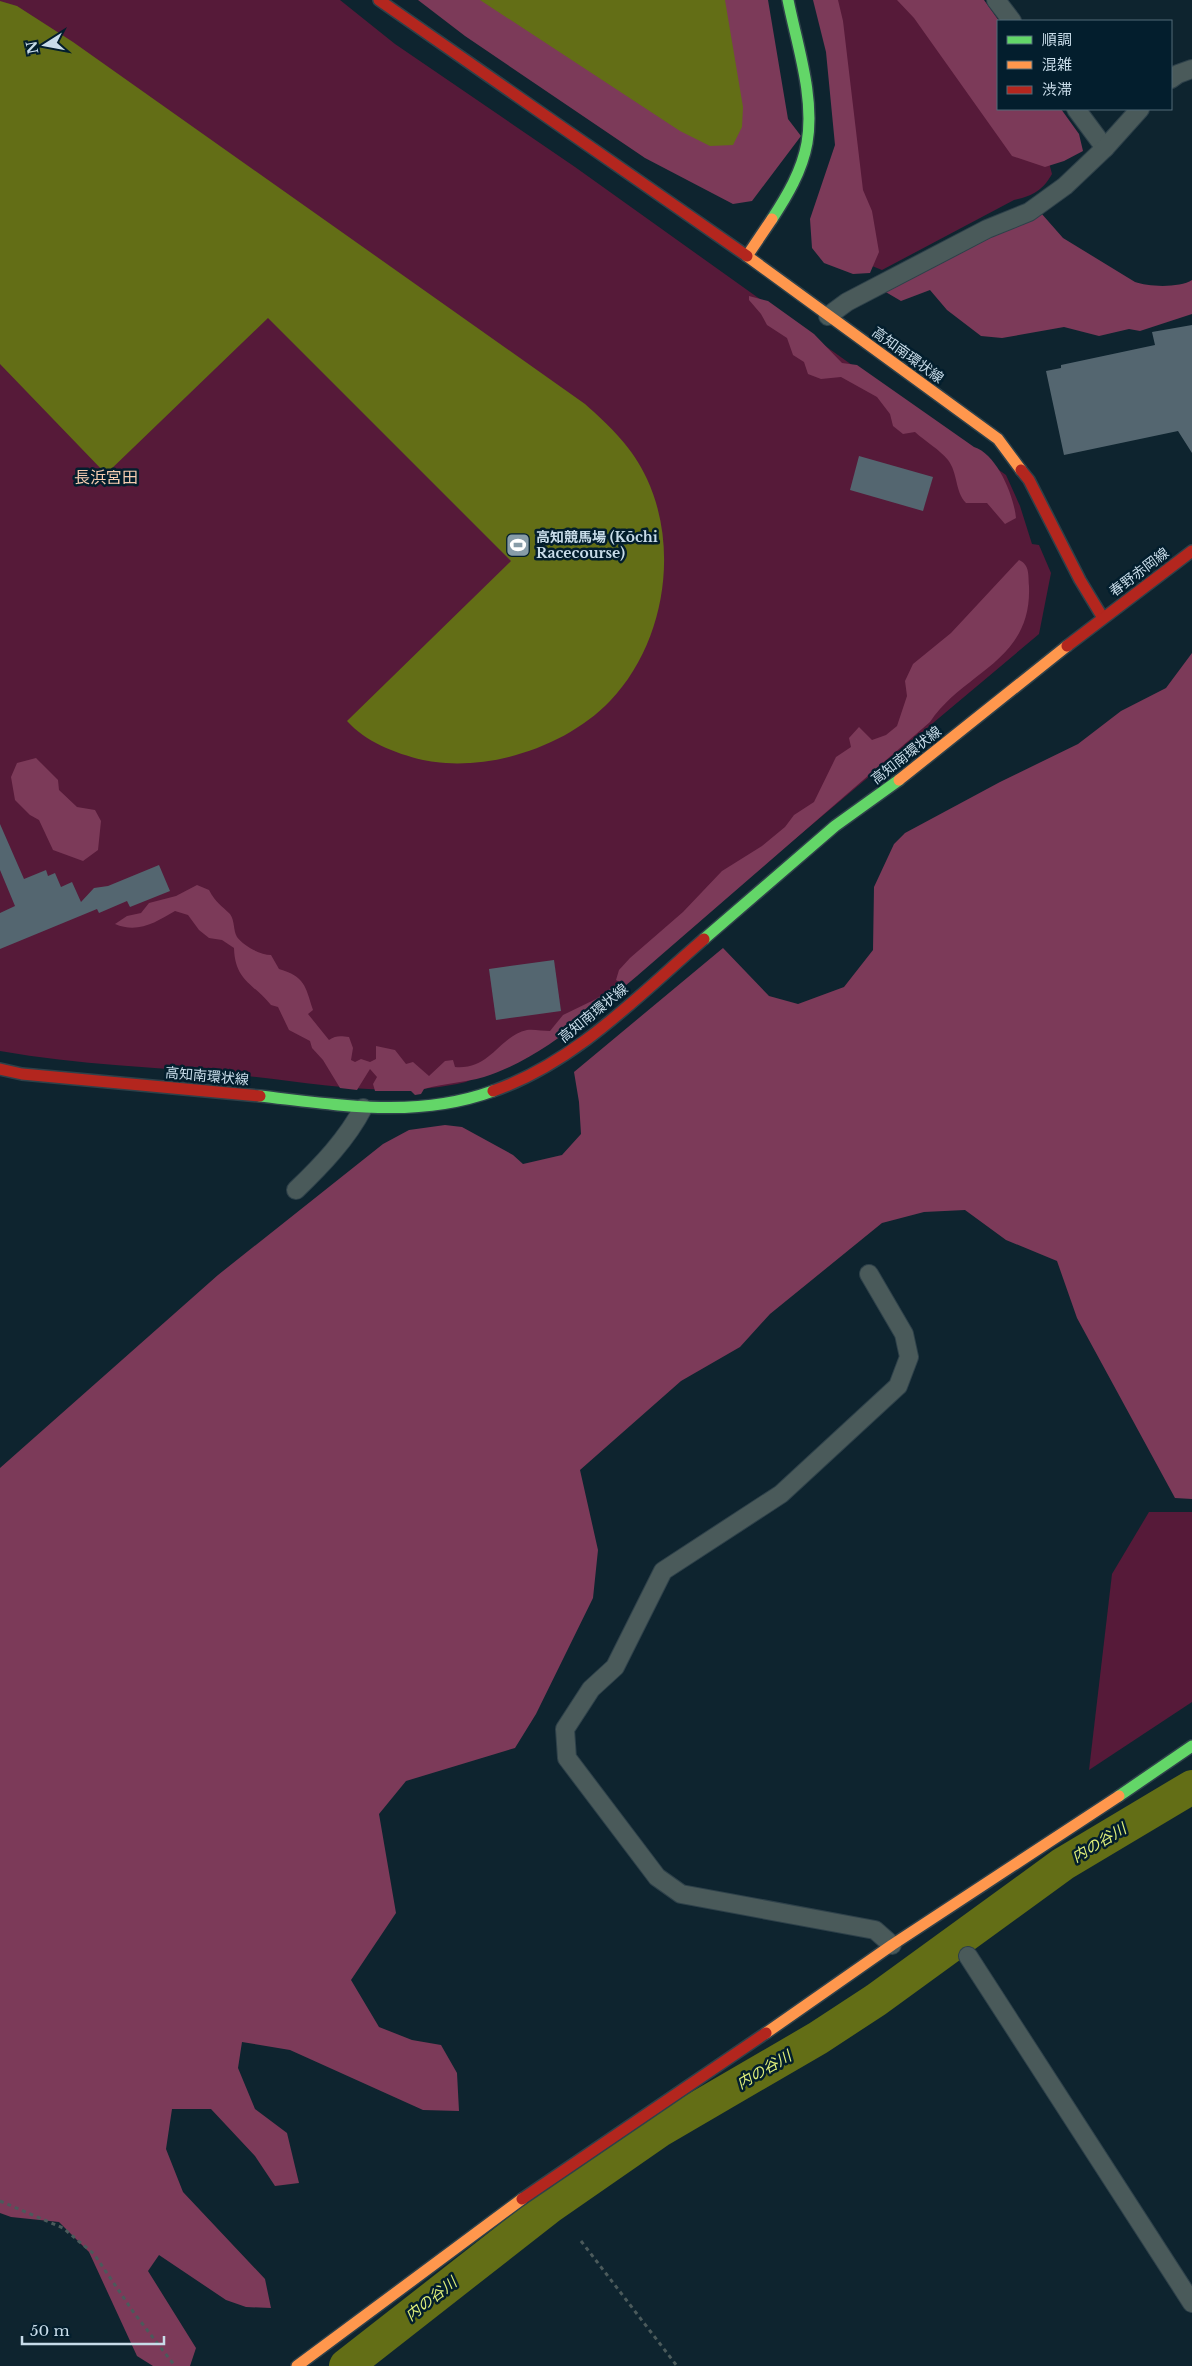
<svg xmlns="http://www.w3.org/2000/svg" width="1192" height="2366" font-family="'Libre Baskerville','Noto Sans JP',serif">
<rect width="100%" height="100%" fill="#0e242f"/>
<!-- green -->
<g fill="#561a39">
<path d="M0 0H340L395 44 575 167 1006 475 1020 506 1032 544 1039 545 1051 573 1039 634 566 1031 466 1082C391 1100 313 1082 237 1075 158 1067 78 1065 0 1051Z"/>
<path d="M825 0H936L998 109 1047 155 1052 174C1043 190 1033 196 1014 200L882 270 867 264 866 236Z"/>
<polygon points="1149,1512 1192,1512 1192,1702 1089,1770 1112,1574"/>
</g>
<!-- forest -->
<g fill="#7c3a59">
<polygon points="418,0 768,0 788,119 801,136 752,201 733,204 645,158 465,36"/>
<polygon points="813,0 838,0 843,21 863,190 872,211 879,252 870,273 853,274 824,263 812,248 810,219 835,145 826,52"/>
<polygon points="897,0 984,0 999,21 998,109 1061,109 1079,134 1083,151 1064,161 1045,167 1012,156 914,18"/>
<path d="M1041 213 1063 238 1135 282C1148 287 1180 288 1192 280V314L1140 331 1129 329 1099 336 1064 327 1002 338 981 336 947 310 930 290 901 301 884 291 924 265Z"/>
<path d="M749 296 768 301 814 334 842 363 857 365 974 447C997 454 1014 496 1016 518L1005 524 987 503H966C955 492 958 473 948 460 940 450 925 441 915 432L903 434 893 426 890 414 877 397 841 377 821 379 808 374 804 362 793 355 787 338 767 325 761 314 749 300Z"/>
<path d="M1019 560C1030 565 1028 575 1029 586 1032 662 964 671 930 722L637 976 625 986 616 980 619 970 630 958 683 912 722 871 762 846 785 827 794 815 814 802 836 757 851 747 849 738 859 727 872 740 886 735 897 726 907 696 905 681 913 664 951 633Z"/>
<polygon points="1192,653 1192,1499 1175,1498 1077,1318 1057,1261 1006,1240 965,1210 924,1212 882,1223 770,1314 740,1347 681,1381 580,1470 598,1550 593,1598 536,1714 515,1748 406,1781 379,1814 396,1913 351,1980 379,2027 412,2040 441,2045 457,2073 459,2111 423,2110 290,2050 242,2042 238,2068 255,2109 287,2133 299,2183 275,2186 255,2156 211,2109 172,2109 166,2149 183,2192 265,2279 271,2308 246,2307 226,2300 159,2255 148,2271 196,2348 190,2366 153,2366 137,2356 89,2252 59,2222 11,2217 0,2213 0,1468 218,1275 383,1144 409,1130 445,1125 462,1127 513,1155 523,1164 562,1155 581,1134 579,1102 574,1072 723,948 769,996 798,1004 844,987 873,950 874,887 894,844 905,833 1000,782 1078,744 1121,711 1166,688"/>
<polygon points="36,758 58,780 59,790 77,807 95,810 101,821 98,850 83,861 53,850 39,820 30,815 15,800 11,777 17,763"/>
<path d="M197 885 209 890C216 903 221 905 230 914 235 921 233 930 237 937 244 946 260 955 271 955L279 969C305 977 305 985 313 1010L308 1014 329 1040C336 1035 341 1036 349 1037L353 1048 351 1060 355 1062 361 1059 370 1062 376 1059V1046L395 1050 406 1064 413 1062 429 1076 445 1061 453 1060 455 1067C491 1070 499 1036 527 1030 533 1029 543 1031 550 1031L563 1015 596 999 618 983 621 986C579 1023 539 1059 484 1077 464 1083 444 1083 424 1089L421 1094 415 1095 411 1091H375L373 1084 377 1077 370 1069 357 1090 340 1088 323 1060 312 1048 310 1041 289 1030 278 1007 271 1005C253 983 235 981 234 948L222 940 209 938 199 930 188 915 175 911C156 922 138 934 115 924L127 916 141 913 149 903 176 896Z"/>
</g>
<!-- water -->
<g fill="#636e16">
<polygon points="480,0 725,0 743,107 742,127 733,145 710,146 680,131"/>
<path d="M0 1 17 6 73 42 585 404C610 426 633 448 647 479 680 550 664 645 610 701 565 748 485 773 423 760 394 753 366 742 347 721L511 561 268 318 106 474 0 364Z"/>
</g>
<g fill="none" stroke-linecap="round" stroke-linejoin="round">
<!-- river -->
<polyline stroke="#636e16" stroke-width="34" points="346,2366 549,2207 660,2130 818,2038 876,2000 1063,1864 1192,1787"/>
</g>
<!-- building -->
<g fill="#546670">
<polygon points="1192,325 1192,453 1178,431 1064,455 1046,371 1061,368 1061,365 1155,345 1152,332"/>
<polygon points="859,456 933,477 923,511 850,490"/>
<polygon points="0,824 24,879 46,870 48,876 55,873 61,887 72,882 81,902 94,888 108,886 159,865 170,891 130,907 127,901 99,913 97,909 0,949 0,913 15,906 0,870"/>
<polygon points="554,960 561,1011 496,1020 489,969"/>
</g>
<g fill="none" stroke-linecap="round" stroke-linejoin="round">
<!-- street casing -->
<g stroke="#2e414a" stroke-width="20">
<g id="street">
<polyline points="996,0 1012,21"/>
<polyline points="1171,79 1178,74 1192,69"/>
<polyline points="1076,109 1105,148"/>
<polyline points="828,316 847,302 987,229 1029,212 1065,186 1105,148 1140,109"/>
<path d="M296 1190C321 1166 347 1139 363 1108"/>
<polyline points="869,1274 904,1334 909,1357 898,1386 781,1494 663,1571 615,1667 591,1689 565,1729 567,1758 657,1877 681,1894 875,1930 892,1945"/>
<polyline points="968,1956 1192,2303"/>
</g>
</g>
<!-- fast casing -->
<g stroke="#2e414a" stroke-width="14">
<g id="fast">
<path d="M772 219C787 196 802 171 807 143 815 97 797 45 788 0"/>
<polyline points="704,939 835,826 899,780"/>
<path d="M260 1096C339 1105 416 1119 493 1091"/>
<polyline points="1119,1796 1192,1746"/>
</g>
</g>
<!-- slow casing -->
<g stroke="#2e414a" stroke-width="14">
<g id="slow">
<polyline points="772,219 747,256 998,439 1021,470"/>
<polyline points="899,780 1067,646"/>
<polyline points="766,2033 892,1945 1119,1796"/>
<polyline points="297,2366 522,2199"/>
</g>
</g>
<!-- jam casing -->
<g stroke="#2e414a" stroke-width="14">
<g id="jam">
<polyline points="379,0 747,256"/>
<polyline points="1021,470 1029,480 1080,580 1103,618"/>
<polyline points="1067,646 1192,551"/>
<polyline points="0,1069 22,1074 260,1096"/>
<path d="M493 1091C576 1062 639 995 704 939"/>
<polyline points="522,2199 766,2033"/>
</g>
</g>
<!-- path -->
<g stroke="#4b5a5b" stroke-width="3" stroke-dasharray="4 4" stroke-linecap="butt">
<polyline points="0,2201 63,2228 94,2254 134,2313 175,2366"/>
<polyline points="581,2241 677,2366"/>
</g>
<!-- street -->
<use href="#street" stroke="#4a5a5a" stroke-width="18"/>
<!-- fast -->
<use href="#fast" stroke="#63d668" stroke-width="11"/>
<!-- slow -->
<use href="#slow" stroke="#ff974d" stroke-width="11"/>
<!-- jam -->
<use href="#jam" stroke="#b3261e" stroke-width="11"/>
</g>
<!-- icons -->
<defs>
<g id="stadium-square" transform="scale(1.25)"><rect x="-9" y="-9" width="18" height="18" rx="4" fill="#879ca8" stroke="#031e2d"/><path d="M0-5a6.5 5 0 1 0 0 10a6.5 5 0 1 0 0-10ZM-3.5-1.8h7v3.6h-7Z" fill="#fff"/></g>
</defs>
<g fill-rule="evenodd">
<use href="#stadium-square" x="518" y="545"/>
</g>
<g text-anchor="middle" stroke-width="5" stroke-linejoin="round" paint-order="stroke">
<!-- street labels -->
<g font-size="14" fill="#c8dce9" stroke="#031e2d">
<text transform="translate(908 355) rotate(36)" y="5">高知南環状線</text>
<text transform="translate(1139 572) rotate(-37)" y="5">春野赤岡線</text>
<text transform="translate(906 755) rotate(-38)" y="5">高知南環状線</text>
<text transform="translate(593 1013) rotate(-39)" y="5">高知南環状線</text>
<text transform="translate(207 1076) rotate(5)" y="5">高知南環状線</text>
</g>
<!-- poi labels -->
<g font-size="14" font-weight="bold" fill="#c8dce9" stroke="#031e2d" text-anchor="start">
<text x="536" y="542">高知競馬場 (Kōchi<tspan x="536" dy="16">Racecourse)</tspan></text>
</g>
<!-- water labels -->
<g font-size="15" font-style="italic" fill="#e0f07a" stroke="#031e2d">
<text transform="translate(1099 1843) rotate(-31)" y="5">内の谷川</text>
<text transform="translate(764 2070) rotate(-30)" y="5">内の谷川</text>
<text transform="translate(431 2299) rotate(-38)" y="5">内の谷川</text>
</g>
<!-- quarter labels -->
<g font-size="16" fill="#f6cdb1" stroke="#031e2d">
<text x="106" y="483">長浜宮田</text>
</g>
</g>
<!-- legend -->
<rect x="997" y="20" width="175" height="90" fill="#031e2d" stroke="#526a78"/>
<rect x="1007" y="36" width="25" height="8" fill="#63d668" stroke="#526a78"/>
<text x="1042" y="45" font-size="15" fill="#c8dce9">順調</text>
<rect x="1007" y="61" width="25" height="8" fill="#ff974d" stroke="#526a78"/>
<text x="1042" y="70" font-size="15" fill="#c8dce9">混雑</text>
<rect x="1007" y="86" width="25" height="8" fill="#b3261e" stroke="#526a78"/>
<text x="1042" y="95" font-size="15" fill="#c8dce9">渋滞</text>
<!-- north arrow -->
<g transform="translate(45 45) rotate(259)" stroke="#031e2d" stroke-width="4" paint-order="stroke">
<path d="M0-4L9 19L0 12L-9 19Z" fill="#c8dce9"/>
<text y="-8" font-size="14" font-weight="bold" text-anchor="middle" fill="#c8dce9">N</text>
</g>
<!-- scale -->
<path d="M22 2336v8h142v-8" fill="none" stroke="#c8dce9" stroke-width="2.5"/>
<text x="30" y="2336" font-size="15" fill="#c8dce9" stroke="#031e2d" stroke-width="4" paint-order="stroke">50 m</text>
</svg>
